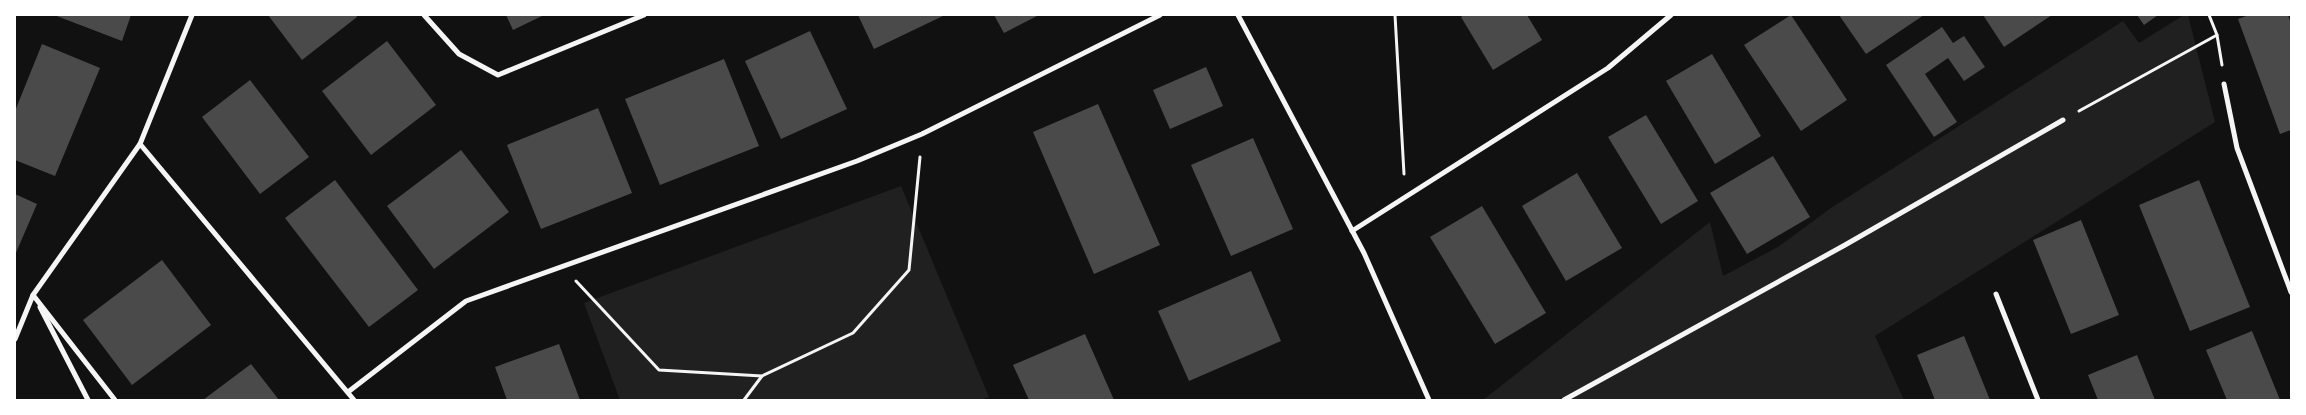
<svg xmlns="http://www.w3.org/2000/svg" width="2306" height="415" font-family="Karla,sans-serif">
<rect width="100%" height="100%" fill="#111"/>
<!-- green -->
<g fill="#202020">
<polygon points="2184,15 2188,15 2215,122 1875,336 1904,400 1483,400 1710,222 1723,276 1778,247 1831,208 2123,21 2139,43"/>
<polygon points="901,186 989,397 981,400 620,400 584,303"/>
</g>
<!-- building -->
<g fill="#4a4a4a">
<polygon points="54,15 131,15 122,41"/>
<polygon points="268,15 356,15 357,17 302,60"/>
<polygon points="506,15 544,15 513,30"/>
<polygon points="858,15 945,15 874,49"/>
<polygon points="994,15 1039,15 1004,33"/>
<polygon points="1464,15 1527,15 1542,40 1493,70 1461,17"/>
<polygon points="1791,15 1847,100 1801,131 1744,45"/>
<polygon points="1839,15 1924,15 1866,54"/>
<polygon points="1983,15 2052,15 2004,47"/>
<polygon points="2137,15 2158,15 2144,25"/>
<polygon points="2249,15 2288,15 2291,24 2291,130 2280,134 2238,19"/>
<polygon points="1942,27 1953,43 1964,36 1985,67 1964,81 1948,58 1925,74 1957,122 1934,137 1886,65"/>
<polygon points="810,31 847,109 781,139 745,61"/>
<polygon points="387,41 436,105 371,155 322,91"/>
<polygon points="42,44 100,68 55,176 15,160 15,111"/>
<polygon points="1712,54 1761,136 1715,164 1666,81"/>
<polygon points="724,59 759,146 660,185 625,99"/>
<polygon points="1206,67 1223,106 1170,129 1153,90"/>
<polygon points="250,80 309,157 260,194 202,117"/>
<polygon points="1098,104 1160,245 1094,274 1033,132"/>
<polygon points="598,108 632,193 541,229 507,145"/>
<polygon points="1646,115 1698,201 1661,224 1608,137"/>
<polygon points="1253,138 1293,229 1231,256 1191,165"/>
<polygon points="461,150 509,212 434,269 387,206"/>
<polygon points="1773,156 1810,217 1747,254 1710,193"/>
<polygon points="1577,173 1622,248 1566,281 1522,206"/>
<polygon points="335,180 418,290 369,327 285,218"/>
<polygon points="2199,180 2250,307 2190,331 2139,205"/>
<polygon points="15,194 37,204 15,255"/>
<polygon points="1482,206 1546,313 1495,344 1430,237"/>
<polygon points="2081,220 2119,315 2071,334 2033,240"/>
<polygon points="162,260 211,325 132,385 83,320"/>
<polygon points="1251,271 1281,341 1189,381 1158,311"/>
<polygon points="2252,331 2280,400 2227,400 2206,350"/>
<polygon points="1085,334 1114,400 1029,400 1013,365"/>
<polygon points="1964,336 1990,400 1935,400 1917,355"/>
<polygon points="559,344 580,400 507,400 495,367"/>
<polygon points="2137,355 2155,400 2098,400 2088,375"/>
<polygon points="251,364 279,400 203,400"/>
</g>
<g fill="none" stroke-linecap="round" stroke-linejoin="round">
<!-- path -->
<g stroke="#f5f5f5" stroke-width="3">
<polyline points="1395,15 1404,174"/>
<polyline points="2209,15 2217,35 2222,65"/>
<polyline points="2079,111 2217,35"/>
<polyline points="576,281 659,370 762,376 853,333 909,270 920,157"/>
<polyline points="744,400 762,376"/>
</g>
<!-- minor -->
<g stroke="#f5f5f5" stroke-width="5">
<polyline points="424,15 459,54 498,75 644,15"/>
<polyline points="1238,15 1364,253 1429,400"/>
<polyline points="2224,84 2237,148 2291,292"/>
<polyline points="140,144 354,400"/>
<polyline points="1352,231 1608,68 1671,15"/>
<polyline points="1996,294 2038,400"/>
<polyline points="33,295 115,400"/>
<polyline points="40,307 88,400"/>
<polyline points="15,339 33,295 140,144 192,15"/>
<polyline points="348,392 466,301 857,161 922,134 1160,15"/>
<polyline points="1564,400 1845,245 2063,120"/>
</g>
</g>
<!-- border -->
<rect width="2306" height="415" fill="none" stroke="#ffffff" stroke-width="32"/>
</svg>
